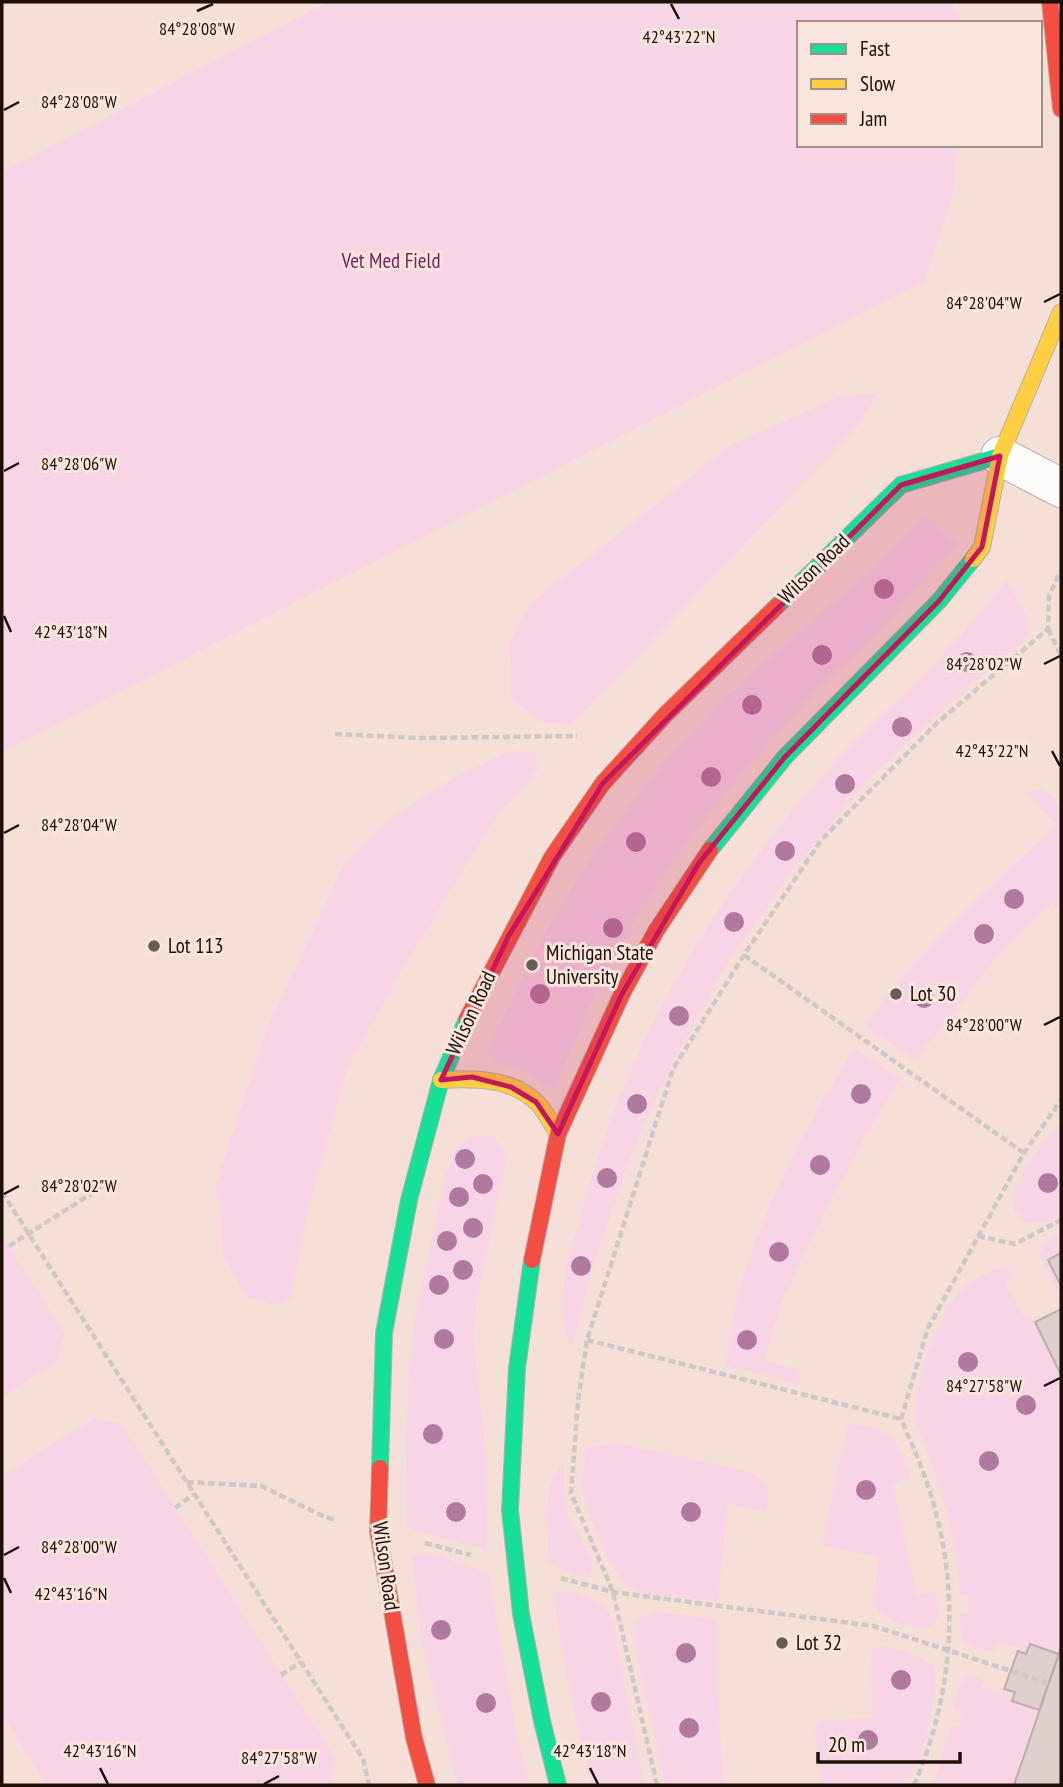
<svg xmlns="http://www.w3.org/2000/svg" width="1063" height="1787" font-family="'PT Sans Narrow',sans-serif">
<rect width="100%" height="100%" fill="#f3e8e4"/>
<!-- built -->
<path fill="#f6dfd6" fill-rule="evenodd" d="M2 2H1061V1785H2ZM799 23H1040V145H799Z"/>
<!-- green -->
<g fill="#f7d5e6">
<polygon points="328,2 951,2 963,23 799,23 799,145 956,145 953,194 924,281 2,752 2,172"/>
<polygon points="877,394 857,427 571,725 540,721 511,697 510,641 530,604 731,445 841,396"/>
<path d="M925 517 957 544 875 636 817 690 745 769 686 843 636 919 596 993 555 1087 549 1089 529 1072 493 1060 487 1056C537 928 616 808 713 711 780 643 859 587 925 517Z"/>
<path d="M1007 581 1026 614 1029 628 1024 641 967 688 871 777 795 867 728 962 672 1063 636 1143 595 1258 572 1348C550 1304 571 1252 583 1209 627 1040 716 894 832 765 859 735 890 708 919 679 950 648 979 615 1007 581Z"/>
<polygon points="509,751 535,753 538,770 496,817 404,966 346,1071 308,1212 291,1298 276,1305 246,1297 223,1254 221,1211 215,1186 267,1028 344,865 389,820 455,777"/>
<path d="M1041 790 1053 796 1061 811V912L1052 903 997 957 915 1061 865 1025C920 949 988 888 1057 826L1026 791Z"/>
<path d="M855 1048 901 1079 874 1121 826 1210 784 1297 764 1360 800 1371 797 1384 726 1365C731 1339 733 1310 741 1285 766 1203 808 1120 855 1048Z"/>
<polygon points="1061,1121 1061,1213 1047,1221 1026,1223 1015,1211 1011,1196 1029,1161"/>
<polygon points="477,1135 494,1137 504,1152 506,1162 477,1297 473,1335 485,1447 487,1550 407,1528 406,1441 409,1371 415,1318 445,1178 453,1154 465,1140"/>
<polygon points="1061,1234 1061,1253 1049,1260 1061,1286 1061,1292 1058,1293 1040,1256 1043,1245"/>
<polygon points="2,1235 65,1334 57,1362 2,1397"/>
<path d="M1008 1268 1013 1278 1005 1283 1023 1316 1031 1317 1035 1322 1061 1375V1645L1059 1654 1030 1644 1026 1654 1018 1651 1019 1647 998 1642 994 1651C965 1645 961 1645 960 1615L969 1613 967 1595H960C958 1553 947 1510 934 1470 928 1450 916 1430 915 1409 915 1387 938 1320 950 1303 963 1285 985 1270 1008 1268Z"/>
<polygon points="94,1418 122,1424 335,1758 330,1785 47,1785 2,1714 2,1476"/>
<path d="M848 1424C895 1429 893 1435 911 1476L892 1484 917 1594 935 1592 939 1616 933 1625 921 1629 890 1619 880 1613 873 1604 879 1557 822 1546Z"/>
<path d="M616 1443 745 1471C770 1480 770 1486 767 1511L727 1504 718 1601C695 1598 652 1597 632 1588 613 1579 583 1508 582 1486 582 1474 586 1460 587 1448Z"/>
<path d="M564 1461V1489L568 1515 593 1563 590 1573 580 1577 549 1563C548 1528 540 1489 564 1461Z"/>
<polygon points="412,1554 431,1554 489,1573 515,1728 529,1785 458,1785 421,1637"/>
<path d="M572 1592C596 1599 605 1603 614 1626L644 1785H591L564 1663 553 1593Z"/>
<path d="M656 1612 718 1619C716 1675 719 1730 724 1785H665L635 1646V1624L643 1616Z"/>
<path d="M882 1646C894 1649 924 1656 932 1665 942 1676 925 1745 919 1759 915 1770 909 1778 901 1785H821L815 1728 821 1721 872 1718 871 1656 873 1648Z"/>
<path d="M969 1676H975L984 1680 982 1688 1004 1694V1689L1015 1692 1012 1701 1039 1710 1014 1785H933L951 1726 959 1727 962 1711 953 1708C956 1694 956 1685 969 1676Z"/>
</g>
<!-- building -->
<g fill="#dfd0ce" stroke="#bcaeac" stroke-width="2">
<polygon points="1061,1253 1061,1286 1048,1260"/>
<polygon points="1061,1309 1061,1375 1035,1322"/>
<polygon points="1030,1644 1059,1654 1039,1710 1012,1701 1015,1692 1004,1689 1018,1651 1026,1654"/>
<polygon points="1061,1645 1061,1785 1014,1785 1059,1654"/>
</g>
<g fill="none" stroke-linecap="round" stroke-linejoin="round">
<!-- street casing -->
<g stroke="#baada9" stroke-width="40">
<polyline id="street" points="1000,456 1061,488"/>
</g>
<!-- fast casing -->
<g stroke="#baada9" stroke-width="18">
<g id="fast">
<polyline points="777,606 901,485 1000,456"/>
<polyline points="710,850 785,757 939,601 973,559"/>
<polyline points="532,1260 517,1368 510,1510 521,1614 542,1721 558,1785"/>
<polyline points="380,1468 384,1333 409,1200 441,1080 467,1019"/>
</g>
</g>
<!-- slow casing -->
<g stroke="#baada9" stroke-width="18">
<g id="slow">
<polyline points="973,559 982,547 1000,456 1061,312"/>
<path d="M441 1080C475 1078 516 1078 540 1106 547 1114 552 1125 558 1134"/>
</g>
</g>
<!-- jam casing -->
<g stroke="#baada9" stroke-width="18">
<g id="jam">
<polyline points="1050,2 1061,109"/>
<polyline points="467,1019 552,857 603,783 665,715 777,606"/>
<polyline points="532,1260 558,1134 622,994 656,931 710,850"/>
<polyline points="380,1468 378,1531 414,1738 427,1785"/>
</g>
</g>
<!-- path -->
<g stroke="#cdc9c8" stroke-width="4.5" stroke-dasharray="7 3.5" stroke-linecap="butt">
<polyline points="1048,629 1061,655"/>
<polyline points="335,734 421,738 577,736"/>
<polyline points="744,955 1024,1153"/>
<polyline points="2,1192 363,1759 369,1785"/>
<polyline points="978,1236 1015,1244 1061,1220"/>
<polyline points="9,1246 105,1185"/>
<polyline points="587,1340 901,1419"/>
<polyline points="187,1482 261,1486 325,1517 336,1520"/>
<polyline points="175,1508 194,1494"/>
<polyline points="425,1543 471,1555"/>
<polyline points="561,1578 613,1592 874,1626 1048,1683"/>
<polyline points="281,1675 301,1662"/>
<polyline points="657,1785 613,1592 571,1493 578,1401 587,1340 673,1069 744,955 822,839 938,722 1048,629 1049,596 1061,570"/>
<path d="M914 1785C952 1698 960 1601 935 1509 927 1478 914 1449 901 1419L928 1328 1024 1153 1061 1100"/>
</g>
<!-- street -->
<use href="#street" stroke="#fdfcfb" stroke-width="38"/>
<!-- fast -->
<use href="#fast" stroke="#16e098" stroke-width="16"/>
<!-- slow -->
<use href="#slow" stroke="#ffcf43" stroke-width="16"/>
<!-- jam -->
<use href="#jam" stroke="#f24e42" stroke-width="16"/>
</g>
<!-- trees -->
<g fill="#b1799d">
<circle cx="884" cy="589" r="10"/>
<circle cx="822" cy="655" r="10"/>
<circle cx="967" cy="662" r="10"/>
<circle cx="752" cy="705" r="10"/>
<circle cx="902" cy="727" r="10"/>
<circle cx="711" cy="777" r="10"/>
<circle cx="845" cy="784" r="10"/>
<circle cx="636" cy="842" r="10"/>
<circle cx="785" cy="851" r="10"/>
<circle cx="1014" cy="899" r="10"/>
<circle cx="734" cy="922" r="10"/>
<circle cx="613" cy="928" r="10"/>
<circle cx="984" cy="934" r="10"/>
<circle cx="540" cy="994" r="10"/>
<circle cx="924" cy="998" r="10"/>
<circle cx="679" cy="1016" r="10"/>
<circle cx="861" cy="1094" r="10"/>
<circle cx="637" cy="1104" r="10"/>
<circle cx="465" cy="1159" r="10"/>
<circle cx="820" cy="1165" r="10"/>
<circle cx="607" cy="1178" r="10"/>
<circle cx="1048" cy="1183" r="10"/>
<circle cx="483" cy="1184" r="10"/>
<circle cx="459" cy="1197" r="10"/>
<circle cx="473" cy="1228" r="10"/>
<circle cx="447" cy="1241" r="10"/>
<circle cx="779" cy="1252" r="10"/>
<circle cx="581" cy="1266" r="10"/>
<circle cx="463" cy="1270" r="10"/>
<circle cx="439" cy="1285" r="10"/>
<circle cx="444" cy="1339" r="10"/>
<circle cx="747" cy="1340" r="10"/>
<circle cx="968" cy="1362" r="10"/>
<circle cx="1026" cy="1405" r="10"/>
<circle cx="433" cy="1434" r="10"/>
<circle cx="989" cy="1461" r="10"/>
<circle cx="866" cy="1490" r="10"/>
<circle cx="456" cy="1512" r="10"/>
<circle cx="691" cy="1512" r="10"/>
<circle cx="441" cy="1630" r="10"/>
<circle cx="686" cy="1653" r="10"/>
<circle cx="901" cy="1680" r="10"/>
<circle cx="601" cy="1702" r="10"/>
<circle cx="486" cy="1703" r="10"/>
<circle cx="689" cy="1728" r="10"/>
<circle cx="868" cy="1740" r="10"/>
</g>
<!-- marked area -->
<path fill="#c2185b" fill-opacity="0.2" stroke="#c2185b" stroke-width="5" stroke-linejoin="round" d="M1000 456 982 547 939 601 785 757 699 863 622 994 558 1134 536 1102 511 1087 472 1077 441 1080 508 937 603 783 901 485Z"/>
<!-- ticks -->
<path fill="none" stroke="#1f0f09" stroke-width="2.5" d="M671 4 679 19M197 11 213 4M4 110 19 102M1044 302 1060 294M4 471 19 463M4 616 11 632M1044 664 1060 656M1052 751 1060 766M4 833 19 825M1044 1025 1060 1017M4 1194 19 1186M1044 1386 1060 1378M4 1555 19 1547M4 1578 11 1593M100 1768 108 1784M590 1768 598 1784M264 1784 279 1776"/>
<!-- markers -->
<g fill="#695b56" stroke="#f9e5de" stroke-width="2.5">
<circle cx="154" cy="946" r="7"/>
<circle cx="532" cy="965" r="7"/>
<circle cx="896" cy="994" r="7"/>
<circle cx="782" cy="1643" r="7"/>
</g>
<g text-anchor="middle" stroke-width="6" stroke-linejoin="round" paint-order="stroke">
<!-- park labels -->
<g font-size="21" fill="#7b1f63" stroke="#f9e5de">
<text x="391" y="268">Vet Med Field</text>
</g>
<!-- street labels -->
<g font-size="21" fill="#1f0f09" stroke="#f9e5de">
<text transform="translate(814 569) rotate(-44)" y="7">Wilson Road</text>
<text transform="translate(471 1013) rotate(-65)" y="7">Wilson Road</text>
<text transform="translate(386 1566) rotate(82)" y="7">Wilson Road</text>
</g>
<!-- poi labels -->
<g font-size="21" fill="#1f0f09" stroke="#f9e5de" text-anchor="start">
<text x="168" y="953">Lot 113</text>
<text x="546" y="960">Michigan State<tspan x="546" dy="24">University</tspan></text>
<text x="910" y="1001">Lot 30</text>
<text x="796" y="1650">Lot 32</text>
</g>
</g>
<g font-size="18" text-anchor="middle" fill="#1f0f09" stroke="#f9e5de" stroke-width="6" stroke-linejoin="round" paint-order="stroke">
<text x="197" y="35">84°28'08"W</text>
<text x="679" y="43">42°43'22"N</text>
<text x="79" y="108">84°28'08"W</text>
<text x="984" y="309">84°28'04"W</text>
<text x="79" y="470">84°28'06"W</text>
<text x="71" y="638">42°43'18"N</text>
<text x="984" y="670">84°28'02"W</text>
<text x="992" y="757">42°43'22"N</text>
<text x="79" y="831">84°28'04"W</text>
<text x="984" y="1031">84°28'00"W</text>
<text x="79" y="1192">84°28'02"W</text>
<text x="984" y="1392">84°27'58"W</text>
<text x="79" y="1553">84°28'00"W</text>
<text x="71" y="1600">42°43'16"N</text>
<text x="100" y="1757">42°43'16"N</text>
<text x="590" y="1757">42°43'18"N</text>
<text x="279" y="1764">84°27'58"W</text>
</g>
<!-- border -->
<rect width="1063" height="1787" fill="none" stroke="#1f0f09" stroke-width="7"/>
<!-- legend -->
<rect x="797" y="21" width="245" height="126" fill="#f9e5de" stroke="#a28f89" stroke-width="2"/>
<rect x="811" y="44" width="35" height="10" fill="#16e098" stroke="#a28f89" stroke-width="2"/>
<text x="860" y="56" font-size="21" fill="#1f0f09">Fast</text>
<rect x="811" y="79" width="35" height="10" fill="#ffcf43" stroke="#a28f89" stroke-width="2"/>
<text x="860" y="91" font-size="21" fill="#1f0f09">Slow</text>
<rect x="811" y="114" width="35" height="10" fill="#f24e42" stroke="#a28f89" stroke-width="2"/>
<text x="860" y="126" font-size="21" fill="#1f0f09">Jam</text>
<!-- scale -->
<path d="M818 1752v10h142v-10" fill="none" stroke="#1f0f09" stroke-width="3.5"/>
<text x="828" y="1752" font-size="21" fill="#1f0f09" stroke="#f9e5de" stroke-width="5" paint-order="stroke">20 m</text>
</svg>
